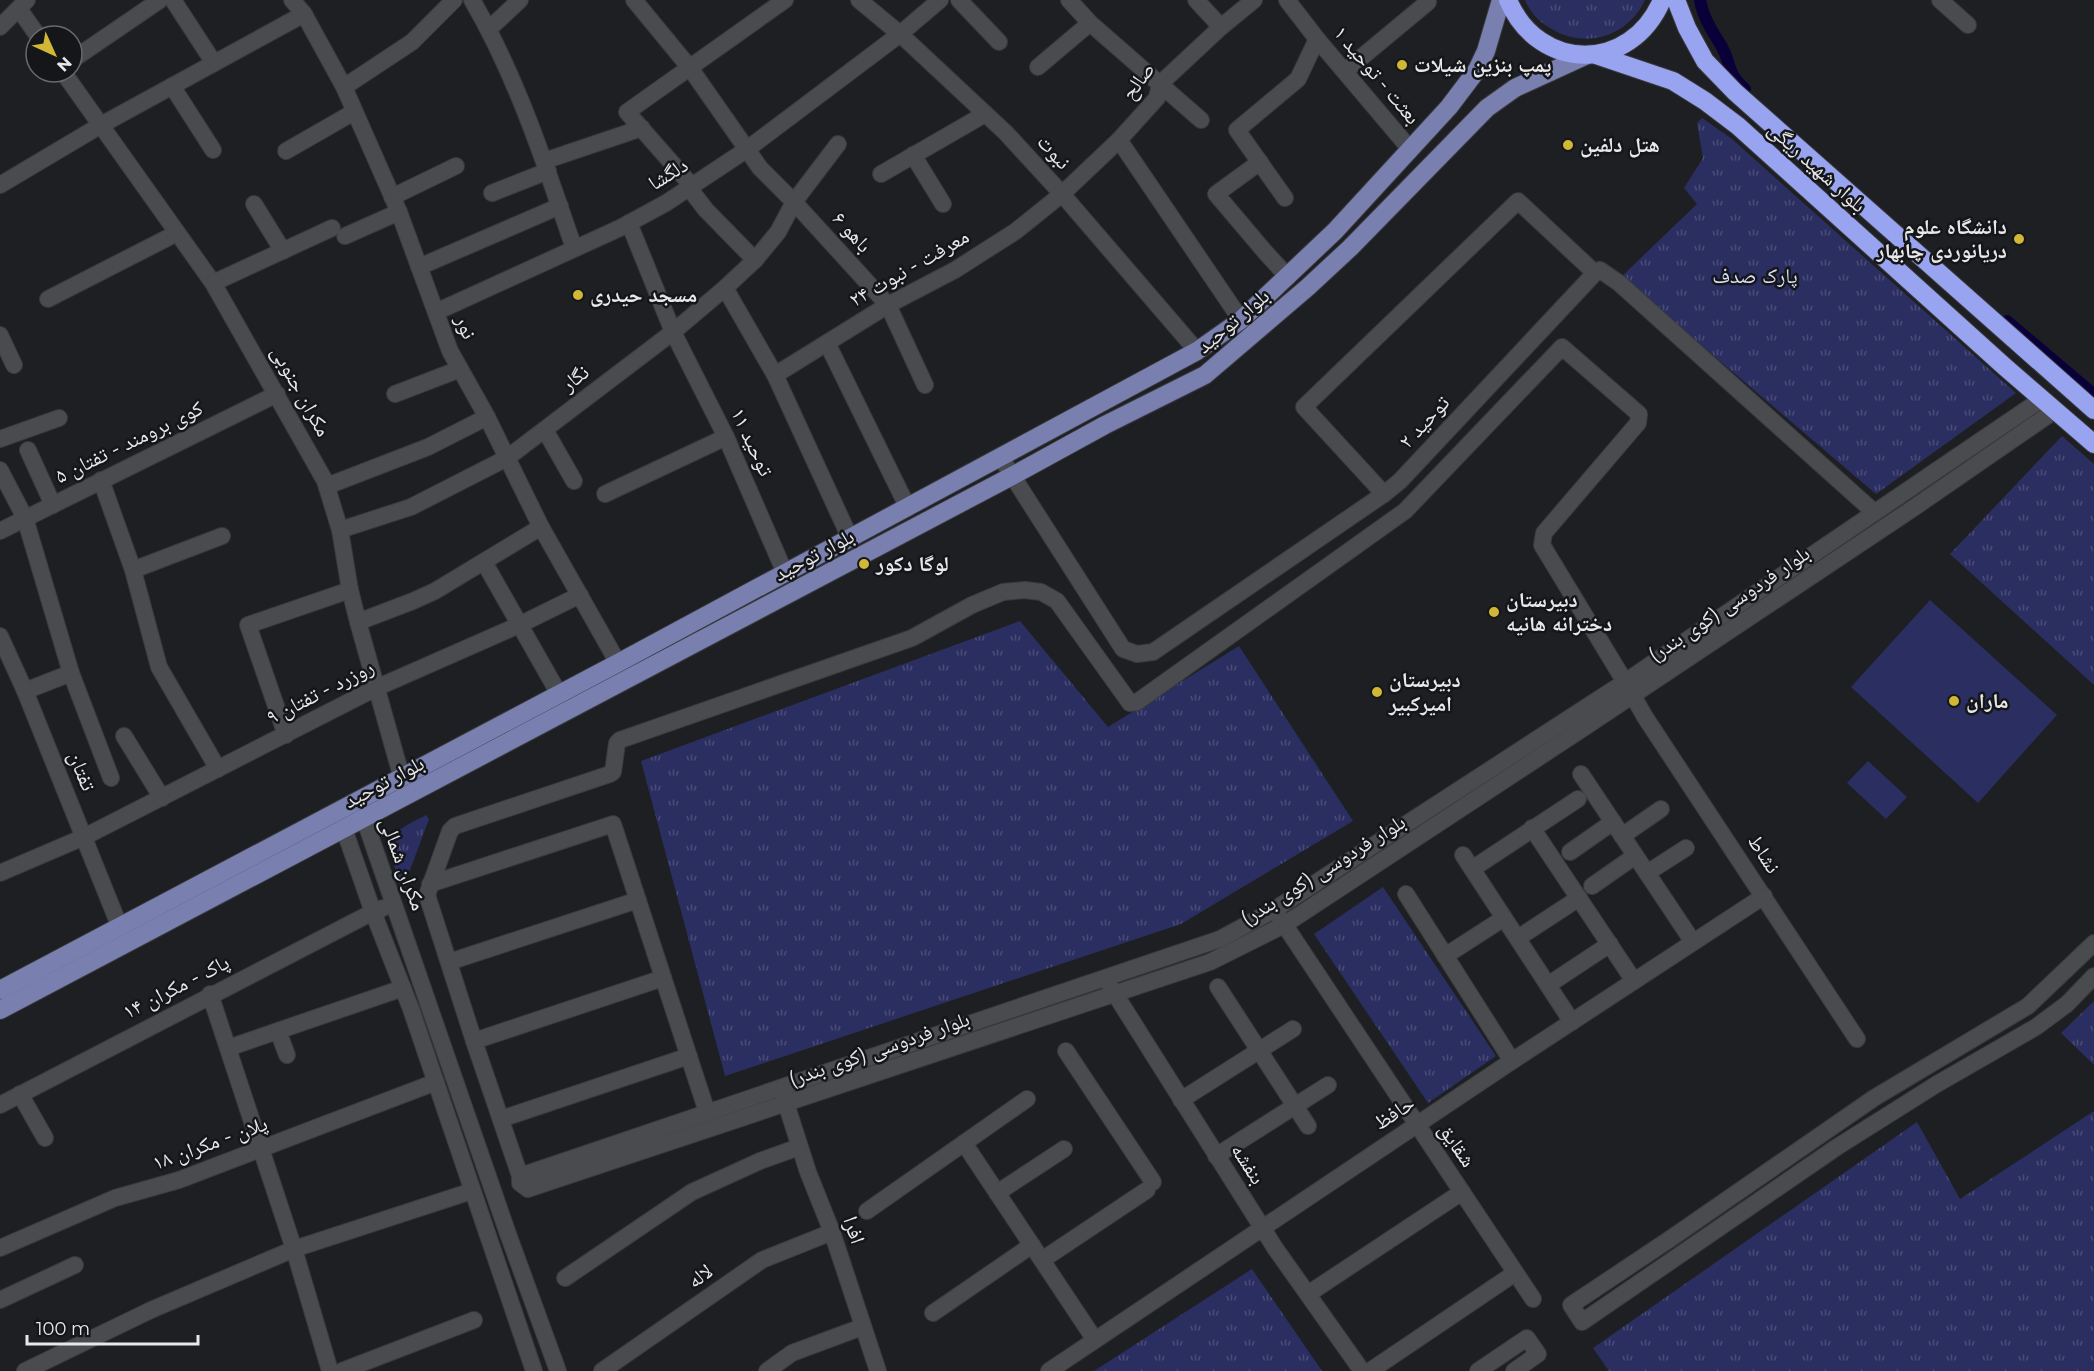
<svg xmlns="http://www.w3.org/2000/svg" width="2094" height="1371" font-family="Montserrat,'Noto Naskh Arabic',sans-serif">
<defs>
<pattern id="grass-tufts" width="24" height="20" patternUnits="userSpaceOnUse" patternTransform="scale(1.5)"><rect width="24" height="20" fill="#2b2e60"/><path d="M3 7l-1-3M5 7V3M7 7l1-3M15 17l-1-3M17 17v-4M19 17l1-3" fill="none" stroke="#4a4c77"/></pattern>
</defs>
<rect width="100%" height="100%" fill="#1e1f22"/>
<!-- grass -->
<g fill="url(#grass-tufts)">
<path d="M1525 0H1645C1628 37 1584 50 1550 28 1539 22 1530 12 1525 0Z"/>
<polygon points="1702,118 1732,139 2016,393 1876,494 1621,277 1697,204 1684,188 1703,158 1697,123"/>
<polygon points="2062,436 2094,464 2094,685 1950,554"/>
<polygon points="1020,621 1108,727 1239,646 1353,821 1181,924 725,1076 641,761"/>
<path d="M426 815 429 819 403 889H401L388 845C394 829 412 823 426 815Z"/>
<polygon points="1383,887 1496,1056 1428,1103 1314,934"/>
<polygon points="2094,1001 2094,1065 2061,1033"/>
<polygon points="2094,1111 2094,1371 1609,1371 1593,1348 1917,1122 1960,1199"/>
<polygon points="1252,1269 1322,1371 1094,1371"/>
</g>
<!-- pitch -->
<g fill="#2b2e60">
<polygon points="1930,600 2057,715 1978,803 1851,687"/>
<polygon points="1868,761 1907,797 1886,819 1847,783"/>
</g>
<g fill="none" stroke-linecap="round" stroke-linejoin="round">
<!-- canal -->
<g stroke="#0a0039" stroke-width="12">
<path d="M1700 0C1703 18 1713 32 1722 47 1732 65 1726 72 1745 89"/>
<polyline points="2007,321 2091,392"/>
</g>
<!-- minor casing -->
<g stroke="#393a3d" stroke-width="18">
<g id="minor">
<polyline points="173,0 214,63"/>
<polyline points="292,0 304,14 344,87 399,212 450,351 487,417 541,527 618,663"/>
<path d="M472 0C517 77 545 164 574 248"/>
<polyline points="634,0 690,68 760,168 794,202 888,305 925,385"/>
<polyline points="859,0 900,34 1006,133 1062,194 1197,351"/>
<polyline points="959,0 999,42"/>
<polyline points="1069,0 1090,23 1201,120"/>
<polyline points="1196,0 1221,27"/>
<polyline points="1287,0 1317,39 1410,149"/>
<polyline points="1940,0 1968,25"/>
<polyline points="19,9 38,36"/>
<polyline points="0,27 27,0"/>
<polyline points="489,29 520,0"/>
<polyline points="72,60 160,0"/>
<polyline points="1038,67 1090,23"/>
<polyline points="1345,71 1428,2"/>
<polyline points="63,72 213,283 325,481 340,530 350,590 358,622 405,789"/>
<polyline points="172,86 213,150"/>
<polyline points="344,87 412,42 454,0"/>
<polyline points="1119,140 1241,320"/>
<polyline points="286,151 354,112"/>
<polyline points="913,155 943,204"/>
<polyline points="544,161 642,128"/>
<polyline points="1260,162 1216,194 1266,253 1288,277"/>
<polyline points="881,174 985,114"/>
<polyline points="0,185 101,125 304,14"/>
<polyline points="692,186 627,112 785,0"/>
<polyline points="689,188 706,210 755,260"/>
<polyline points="492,193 548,171"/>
<polyline points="392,197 456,166"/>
<polyline points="1285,198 1237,130 1298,79 1317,39"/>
<polyline points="254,204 283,251"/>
<polyline points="629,223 673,332 726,437 785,573"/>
<polyline points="345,236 399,212"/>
<polyline points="419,267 560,206"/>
<polyline points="213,283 332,228"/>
<polyline points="725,288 775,375 850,538"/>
<polyline points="48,299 177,233"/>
<polyline points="436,312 620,228 666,203 746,150 900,34 940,0"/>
<polyline points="0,335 14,365"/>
<polyline points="827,343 908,508"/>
<polyline points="775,375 888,305 955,270 1016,231 1062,194 1119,140 1157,98 1160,84 1221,27 1254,0"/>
<polyline points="395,394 460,369"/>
<polyline points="545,430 574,481"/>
<polyline points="0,439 59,418"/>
<polyline points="28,450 53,505"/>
<polyline points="1001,458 1123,649 1137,654 1153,652 1384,494 1400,481 1595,273 1600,270 1619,283 1874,512"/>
<polyline points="0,470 25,518 71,673 25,691"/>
<polyline points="101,480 133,570 222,536"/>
<polyline points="327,486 428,447 487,417"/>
<polyline points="605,494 726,437"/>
<polyline points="1384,494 1304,407 1518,201 1595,273"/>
<polyline points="340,530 411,507 507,458 673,332 725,288 755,260 778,232 794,202 838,144"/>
<polyline points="0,531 277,394"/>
<polyline points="484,562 559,694"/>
<polyline points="133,570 159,667 218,769"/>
<polyline points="358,622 413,601 435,591 541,527"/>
<polyline points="0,636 25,691 119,925"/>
<polyline points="71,673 111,778"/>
<polyline points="286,735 248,625 350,590"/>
<polyline points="124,736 162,798"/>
<polyline points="1581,774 1693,942"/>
<polyline points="1532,828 1634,981"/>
<polyline points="1622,836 1661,809"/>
<polyline points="1570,852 1613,822"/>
<polyline points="1463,855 1572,1022"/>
<polyline points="1472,869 1578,799"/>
<polyline points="0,873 84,837 376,688 519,625 580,595"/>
<polyline points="1647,873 1686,848"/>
<polyline points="430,884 613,824 707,1112"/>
<polyline points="1592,886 1635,856"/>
<polyline points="1406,894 1512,1061"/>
<polyline points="1278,915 1533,1299"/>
<polyline points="1518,938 1579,898"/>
<polyline points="2094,943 2028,1006 1874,1098 1670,1239 1571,1305 1582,1322 1837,1147 1937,1084 2036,1027 2067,1004 2094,976"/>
<polyline points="1445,956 1504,918"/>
<polyline points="449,962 638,900"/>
<polyline points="1548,985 1610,944"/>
<polyline points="1110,986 1275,1248 1362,1371"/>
<polyline points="1218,987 1308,1126"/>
<polyline points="210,994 294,1249 330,1371"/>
<polyline points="278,1031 287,1055"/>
<polyline points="1857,1039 1645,717 1625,682 1542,545 1544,533 1638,423 1639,414 1562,347 1405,511 1137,702 1130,703 1057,601 1041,592 1025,590 1003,592 972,605 912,638 620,740 617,743 613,772 610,774 455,826 450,831 427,895 474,1041 520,1176 520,1183 528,1189 1210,962 1284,925 1585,727 1915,507 2054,411"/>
<polyline points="474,1041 663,978"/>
<polyline points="228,1048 403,988"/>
<polyline points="1066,1051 1153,1182"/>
<polyline points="20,1094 45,1138"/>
<polyline points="783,1094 808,1172 832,1232 878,1371"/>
<polyline points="1181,1100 1293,1029"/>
<polyline points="0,1105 373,912 383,908"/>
<polyline points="501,1119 689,1056"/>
<polyline points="964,1143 1095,1340"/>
<polyline points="1216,1156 1328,1085"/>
<polyline points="520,1176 1220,939 1274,910 1625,682 2042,399"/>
<polyline points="997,1193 1064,1149"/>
<polyline points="867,1211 1027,1099"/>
<polyline points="0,1248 115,1198 179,1180 436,1082"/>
<polyline points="1042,1260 1147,1190"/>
<polyline points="565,1278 692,1192 760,1161 799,1147"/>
<polyline points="1308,1294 1462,1192"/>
<polyline points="0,1300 75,1265"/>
<polyline points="933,1313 1032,1245"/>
<polyline points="25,1371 151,1310 294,1249 472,1191"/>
<polyline points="342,1371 474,1320"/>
<polyline points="534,1371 411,1009 373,912 344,829 347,806 364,818 508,1234 558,1371"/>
<polyline points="602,1371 762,1260 832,1232"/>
<polyline points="767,1371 792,1353 862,1327"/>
<polyline points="1049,1371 1512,1061 1764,896"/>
<polyline points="1370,1371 1515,1273"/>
<polyline points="1478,1371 1527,1338 1538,1354 1514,1371"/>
</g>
</g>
<!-- major casing -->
<g stroke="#393a3d" stroke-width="20">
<g id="major">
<polyline points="0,990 618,663 1197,351 1241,320 1335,231 1449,107 1477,70 1486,51 1501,0"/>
<polyline points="0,1010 1012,476 1105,425 1205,375 1308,287 1350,248 1487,108 1515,88 1587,55"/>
</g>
</g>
<!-- highway casing -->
<g stroke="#393a3d" stroke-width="20">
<g id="highway">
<path d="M1508 0C1539 73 1631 73 1662 0"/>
<polyline points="1676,0 1687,28 1705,61 1735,92 2094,410"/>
<polyline points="1596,55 1673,81 1705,101 1738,126 2005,367 2094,444"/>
</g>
</g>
<!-- minor -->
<use href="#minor" stroke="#4a4b4e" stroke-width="16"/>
<!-- major -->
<use href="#major" stroke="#7980b0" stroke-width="18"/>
<!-- highway -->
<use href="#highway" stroke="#99a4f1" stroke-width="18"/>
</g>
<!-- markers -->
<g fill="#d1b736" stroke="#151619" stroke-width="2">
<circle cx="1402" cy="65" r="6"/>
<circle cx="1568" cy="145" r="6"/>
<circle cx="2019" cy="239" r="6"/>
<circle cx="578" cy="295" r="6"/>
<circle cx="864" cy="564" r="6"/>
<circle cx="1494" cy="612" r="6"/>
<circle cx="1377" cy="692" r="6"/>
<circle cx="1954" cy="701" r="6"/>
</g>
<g text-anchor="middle" stroke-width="5" stroke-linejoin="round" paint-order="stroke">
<!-- poi labels -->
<g font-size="21" font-weight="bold" fill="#e8e8ea" stroke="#151619" text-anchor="start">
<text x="1414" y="72">پمپ بنزین شیلات</text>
<text x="1580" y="152">هتل دلفین</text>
<text x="2007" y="234" text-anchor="end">دانشگاه علوم<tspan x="2007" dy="24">دریانوردی چابهار</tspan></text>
<text x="590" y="302">مسجد حیدری</text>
<text x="876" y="571">لوگا دکور</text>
<text x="1506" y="607">دبیرستان<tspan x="1506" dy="24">دخترانه هانیه</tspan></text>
<text x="1389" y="687">دبیرستان<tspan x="1389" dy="24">امیرکبیر</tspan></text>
<text x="1966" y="708">ماران</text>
</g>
<!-- street labels -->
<g font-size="21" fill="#e8e8ea" stroke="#151619">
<text transform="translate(1377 75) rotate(50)" y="7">بعثت - توحید ۱</text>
<text transform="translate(1138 81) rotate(-53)" y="7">صالح</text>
<text transform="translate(1054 152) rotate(48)" y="7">نبوت</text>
<text transform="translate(1817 167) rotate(42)" y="7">بلوار شهید ریگی</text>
<text transform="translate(668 174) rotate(-32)" y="7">دلگشا</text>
<text transform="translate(852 232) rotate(48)" y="7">باهو ۶</text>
<text transform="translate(909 268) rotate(-30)" y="7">معرفت - نبوت ۲۴</text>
<text transform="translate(1233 321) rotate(-40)" y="7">بلوار توحید</text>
<text transform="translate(466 327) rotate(68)" y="7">نور</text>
<text transform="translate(575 378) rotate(-38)" y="7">نگار</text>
<text transform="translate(301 391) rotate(61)" y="7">مکران جنوبی</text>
<text transform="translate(1424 422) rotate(-47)" y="7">توحید ۲</text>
<text transform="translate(129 442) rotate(-26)" y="7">کوی برومند - تفتان ۵</text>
<text transform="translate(752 442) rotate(65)" y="7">توحید ۱۱</text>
<text transform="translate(814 555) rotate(-28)" y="7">بلوار توحید</text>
<text transform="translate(1729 604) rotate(-34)" y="7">بلوار فردوسی (کوی بندر)</text>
<text transform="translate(320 692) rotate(-27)" y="7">روزرد - تفتان ۹</text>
<text transform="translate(82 771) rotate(68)" y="7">تفتان</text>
<text transform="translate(384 782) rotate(-28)" y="7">بلوار توحید</text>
<text transform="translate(1764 854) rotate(57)" y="7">نشاط</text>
<text transform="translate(403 864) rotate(70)" y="7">مکران شمالی</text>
<text transform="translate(1323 870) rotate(-32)" y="7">بلوار فردوسی (کوی بندر)</text>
<text transform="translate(176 987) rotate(-27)" y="7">پاک - مکران ۱۴</text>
<text transform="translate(879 1049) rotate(-19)" y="7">بلوار فردوسی (کوی بندر)</text>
<text transform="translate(1394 1113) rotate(-33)" y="7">حافظ</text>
<text transform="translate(210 1143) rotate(-20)" y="7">پلان - مکران ۱۸</text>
<text transform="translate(1457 1145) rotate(56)" y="7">شقایق</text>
<text transform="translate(1248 1164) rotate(57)" y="7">بنفشه</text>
<text transform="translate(854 1230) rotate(71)" y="7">افرا</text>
<text transform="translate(700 1276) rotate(-36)" y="7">لاله</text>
</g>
<!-- park labels -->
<g font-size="21" fill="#dadef5" stroke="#151619">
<text x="1755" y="283">پارک صدف</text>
</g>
</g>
<!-- north arrow -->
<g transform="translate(54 54) rotate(135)"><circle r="28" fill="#151619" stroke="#696a6d" stroke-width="1.5"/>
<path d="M0-4.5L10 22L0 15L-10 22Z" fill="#d1b736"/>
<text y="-9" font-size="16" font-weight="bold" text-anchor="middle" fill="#e8e8ea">N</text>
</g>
<!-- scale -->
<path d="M27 1335v9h171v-9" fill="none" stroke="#e8e8ea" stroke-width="3"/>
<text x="36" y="1335" font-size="18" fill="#e8e8ea" stroke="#151619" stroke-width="4.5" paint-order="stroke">100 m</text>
</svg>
